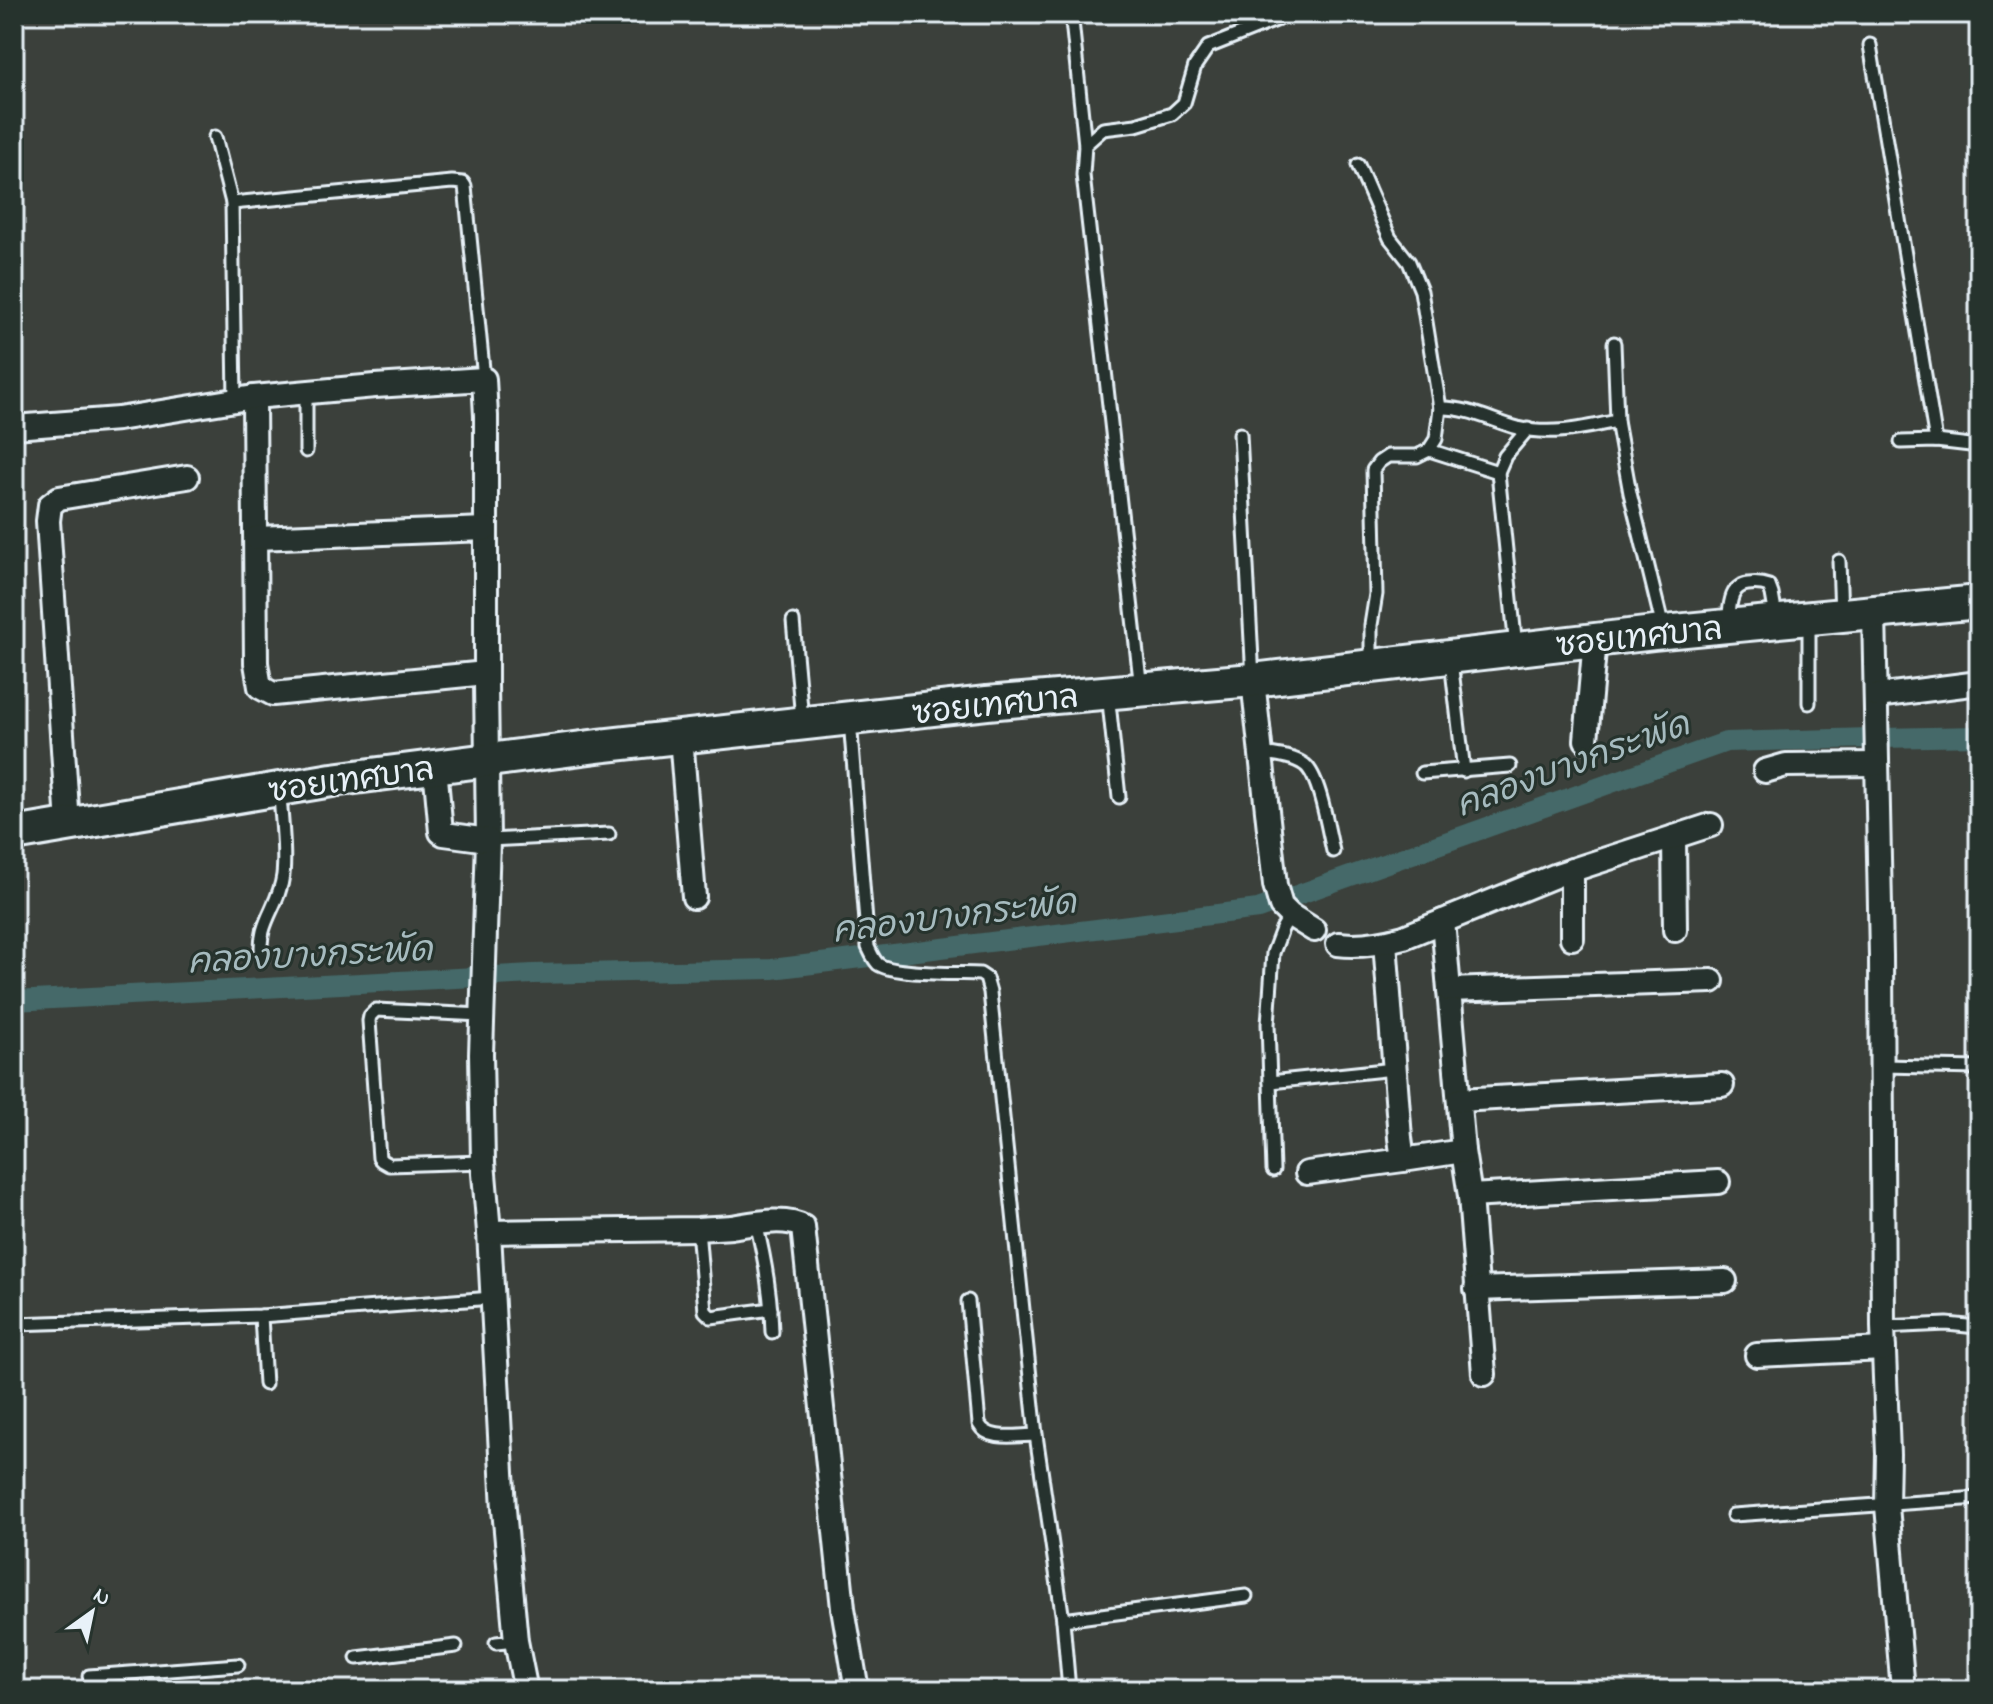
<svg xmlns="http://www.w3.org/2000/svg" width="1993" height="1704" font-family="'Indie Flower','Playpen Sans Thai',sans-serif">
<rect width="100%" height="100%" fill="#3b403b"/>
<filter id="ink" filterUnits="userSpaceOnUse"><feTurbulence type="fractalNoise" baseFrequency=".0125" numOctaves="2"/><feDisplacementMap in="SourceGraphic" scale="16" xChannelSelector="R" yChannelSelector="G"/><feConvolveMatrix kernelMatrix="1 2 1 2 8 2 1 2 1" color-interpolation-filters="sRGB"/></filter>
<g filter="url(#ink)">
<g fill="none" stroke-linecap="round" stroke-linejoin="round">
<!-- canal -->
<g stroke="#446969" stroke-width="20">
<polyline points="1881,738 1979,736"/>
<polyline points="14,1001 533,974 772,969 1258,909 1726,742 1872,738"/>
</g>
<!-- lane casing -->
<g stroke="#e8f1f8" stroke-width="17">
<g id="lane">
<polyline points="1072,21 1085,145"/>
<polyline points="1870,45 1936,441"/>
<polyline points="215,137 232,203 452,182 463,183 465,186 484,379"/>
<polyline points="1358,165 1390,238 1409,262 1421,291 1440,408 1436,439 1429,450 1417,456 1388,456 1379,462 1373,470 1376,594 1371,625 1371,665"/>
<polyline points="232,203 235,400"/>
<polyline points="1614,343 1617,421 1630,493 1663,628"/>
<polyline points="306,392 306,451"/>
<path d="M1440 408C1468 407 1492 421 1518 428 1552 436 1584 428 1617 421"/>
<polyline points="1240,434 1253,679"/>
<polyline points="1901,442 1936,441 1979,446"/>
<polyline points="1429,450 1498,472"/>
<polyline points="1839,561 1841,614"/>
<polyline points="793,621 802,719"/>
<path d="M1728 623C1730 607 1729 586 1748 584 1756 583 1761 583 1769 586L1772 594 1776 617"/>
<polyline points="1516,648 1498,472 1505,456 1528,429"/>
<polyline points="1451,661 1464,771"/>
<polyline points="1141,689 1083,175 1085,145 1103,129 1136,125 1172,114 1184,103 1195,66 1208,47 1281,18 1285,14"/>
<polyline points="1108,693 1119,797"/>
<polyline points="1809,703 1809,623"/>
<path d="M850 720 868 947C871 953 873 959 878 964 893 975 959 973 980 974L986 978 990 992 1036 1435 1063 1620 1069 1690"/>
<path d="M1261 753C1275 755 1293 756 1305 765 1320 777 1328 830 1333 851"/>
<polyline points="1422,773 1510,766"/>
<polyline points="488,840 609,834"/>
<path d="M262 959C256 922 279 908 283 875 286 850 281 819 280 793"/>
<polyline points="482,1015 376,1010 370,1016 369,1021 379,1158 382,1161 389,1165 483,1162"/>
<polyline points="1882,1066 1979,1068"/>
<polyline points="1270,1082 1394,1069"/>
<polyline points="1273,1170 1268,1024 1273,953 1282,929 1290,915"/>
<path d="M756 1223C765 1259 771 1294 772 1332"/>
<polyline points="698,1229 705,1311 711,1317 771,1309"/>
<path d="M968 1301 979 1424C988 1442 1018 1435 1036 1435"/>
<polyline points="261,1316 265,1384"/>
<polyline points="14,1324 261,1316 492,1298"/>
<polyline points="1883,1327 1947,1324 1977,1327"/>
<polyline points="1733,1515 1979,1498"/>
<polyline points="1063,1620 1246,1596"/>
<polyline points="496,1643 516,1641"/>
<polyline points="357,1658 456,1646"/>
<polyline points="89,1676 238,1665"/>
</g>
</g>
<!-- street casing -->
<g stroke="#e8f1f8" stroke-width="28">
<g id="street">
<polyline points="254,397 256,663 260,687 273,694 486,673"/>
<polyline points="14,427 118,419 254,397 375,386 484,379 486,416 486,684 488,840 481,1054 483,1162 489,1232 504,1509 516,1641 525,1686 528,1690"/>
<polyline points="256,538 486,529"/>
<polyline points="1874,612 1881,956 1883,1327 1888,1454 1887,1506 1903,1690"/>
<polyline points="1253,680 1275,885 1281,906 1290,915 1314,930"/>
<polyline points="1877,696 1979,683"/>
<polyline points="681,737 694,897"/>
<polyline points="1586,740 1595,640"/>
<polyline points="435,767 441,832 444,834 488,840"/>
<polyline points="1765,771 1786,765 1877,764"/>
<polyline points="68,825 48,521 50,505 59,498 187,477"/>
<polyline points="1674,837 1675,930"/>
<polyline points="1443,921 1463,1151 1470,1196 1484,1374"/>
<polyline points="1572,938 1572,870"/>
<polyline points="1385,942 1400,1138 1403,1160 1463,1151"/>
<path d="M1338 944C1361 947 1382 943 1404 937L1557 875 1711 825"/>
<polyline points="1449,990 1712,981"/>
<polyline points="1459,1100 1722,1085"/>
<polyline points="1307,1173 1403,1160"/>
<polyline points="1470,1196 1718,1182"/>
<path d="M489 1232 698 1229C709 1228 720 1228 731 1227 751 1224 785 1216 803 1227L843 1608 857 1690"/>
<polyline points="1476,1289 1725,1281"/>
<polyline points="1757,1355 1884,1349"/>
</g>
</g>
<!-- secondary casing -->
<g stroke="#e8f1f8" stroke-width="38">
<polyline id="secondary" points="14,834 332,780 598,746 987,703 1253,680 1654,633 1979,602"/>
</g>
<!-- lane -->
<use href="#lane" stroke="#26332d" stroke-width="11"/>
<!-- street -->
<use href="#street" stroke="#26332d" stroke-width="22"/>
<!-- secondary -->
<use href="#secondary" stroke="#26332d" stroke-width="32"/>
</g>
</g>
<g text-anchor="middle" stroke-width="6" stroke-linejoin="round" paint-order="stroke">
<!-- street labels -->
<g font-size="32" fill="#e8f1f8" stroke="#26332d">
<text transform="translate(1639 636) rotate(-6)" y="11">ซอยเทศบาล</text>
<text transform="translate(995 704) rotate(-6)" y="11">ซอยเทศบาล</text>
<text transform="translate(351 779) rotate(-8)" y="11">ซอยเทศบาล</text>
</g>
<!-- water labels -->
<g font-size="34" font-style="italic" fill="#a6bbbf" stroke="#26332d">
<text transform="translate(1572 763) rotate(-20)" y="12">คลองบางกระพัด</text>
<text transform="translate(954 915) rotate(-7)" y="12">คลองบางกระพัด</text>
<text transform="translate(310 954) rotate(-3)" y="12">คลองบางกระพัด</text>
</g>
</g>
<!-- margin -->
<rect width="1993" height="1704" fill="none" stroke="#26332d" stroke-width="48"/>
<rect x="24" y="24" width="1945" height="1656" fill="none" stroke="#e8f1f8" stroke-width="3" filter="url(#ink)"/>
<!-- north arrow -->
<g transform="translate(92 1612) rotate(33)" stroke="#26332d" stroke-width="6" paint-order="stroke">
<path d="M0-6L14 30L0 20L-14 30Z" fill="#e8f1f8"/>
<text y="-12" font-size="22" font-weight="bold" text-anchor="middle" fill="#e8f1f8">N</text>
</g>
</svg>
